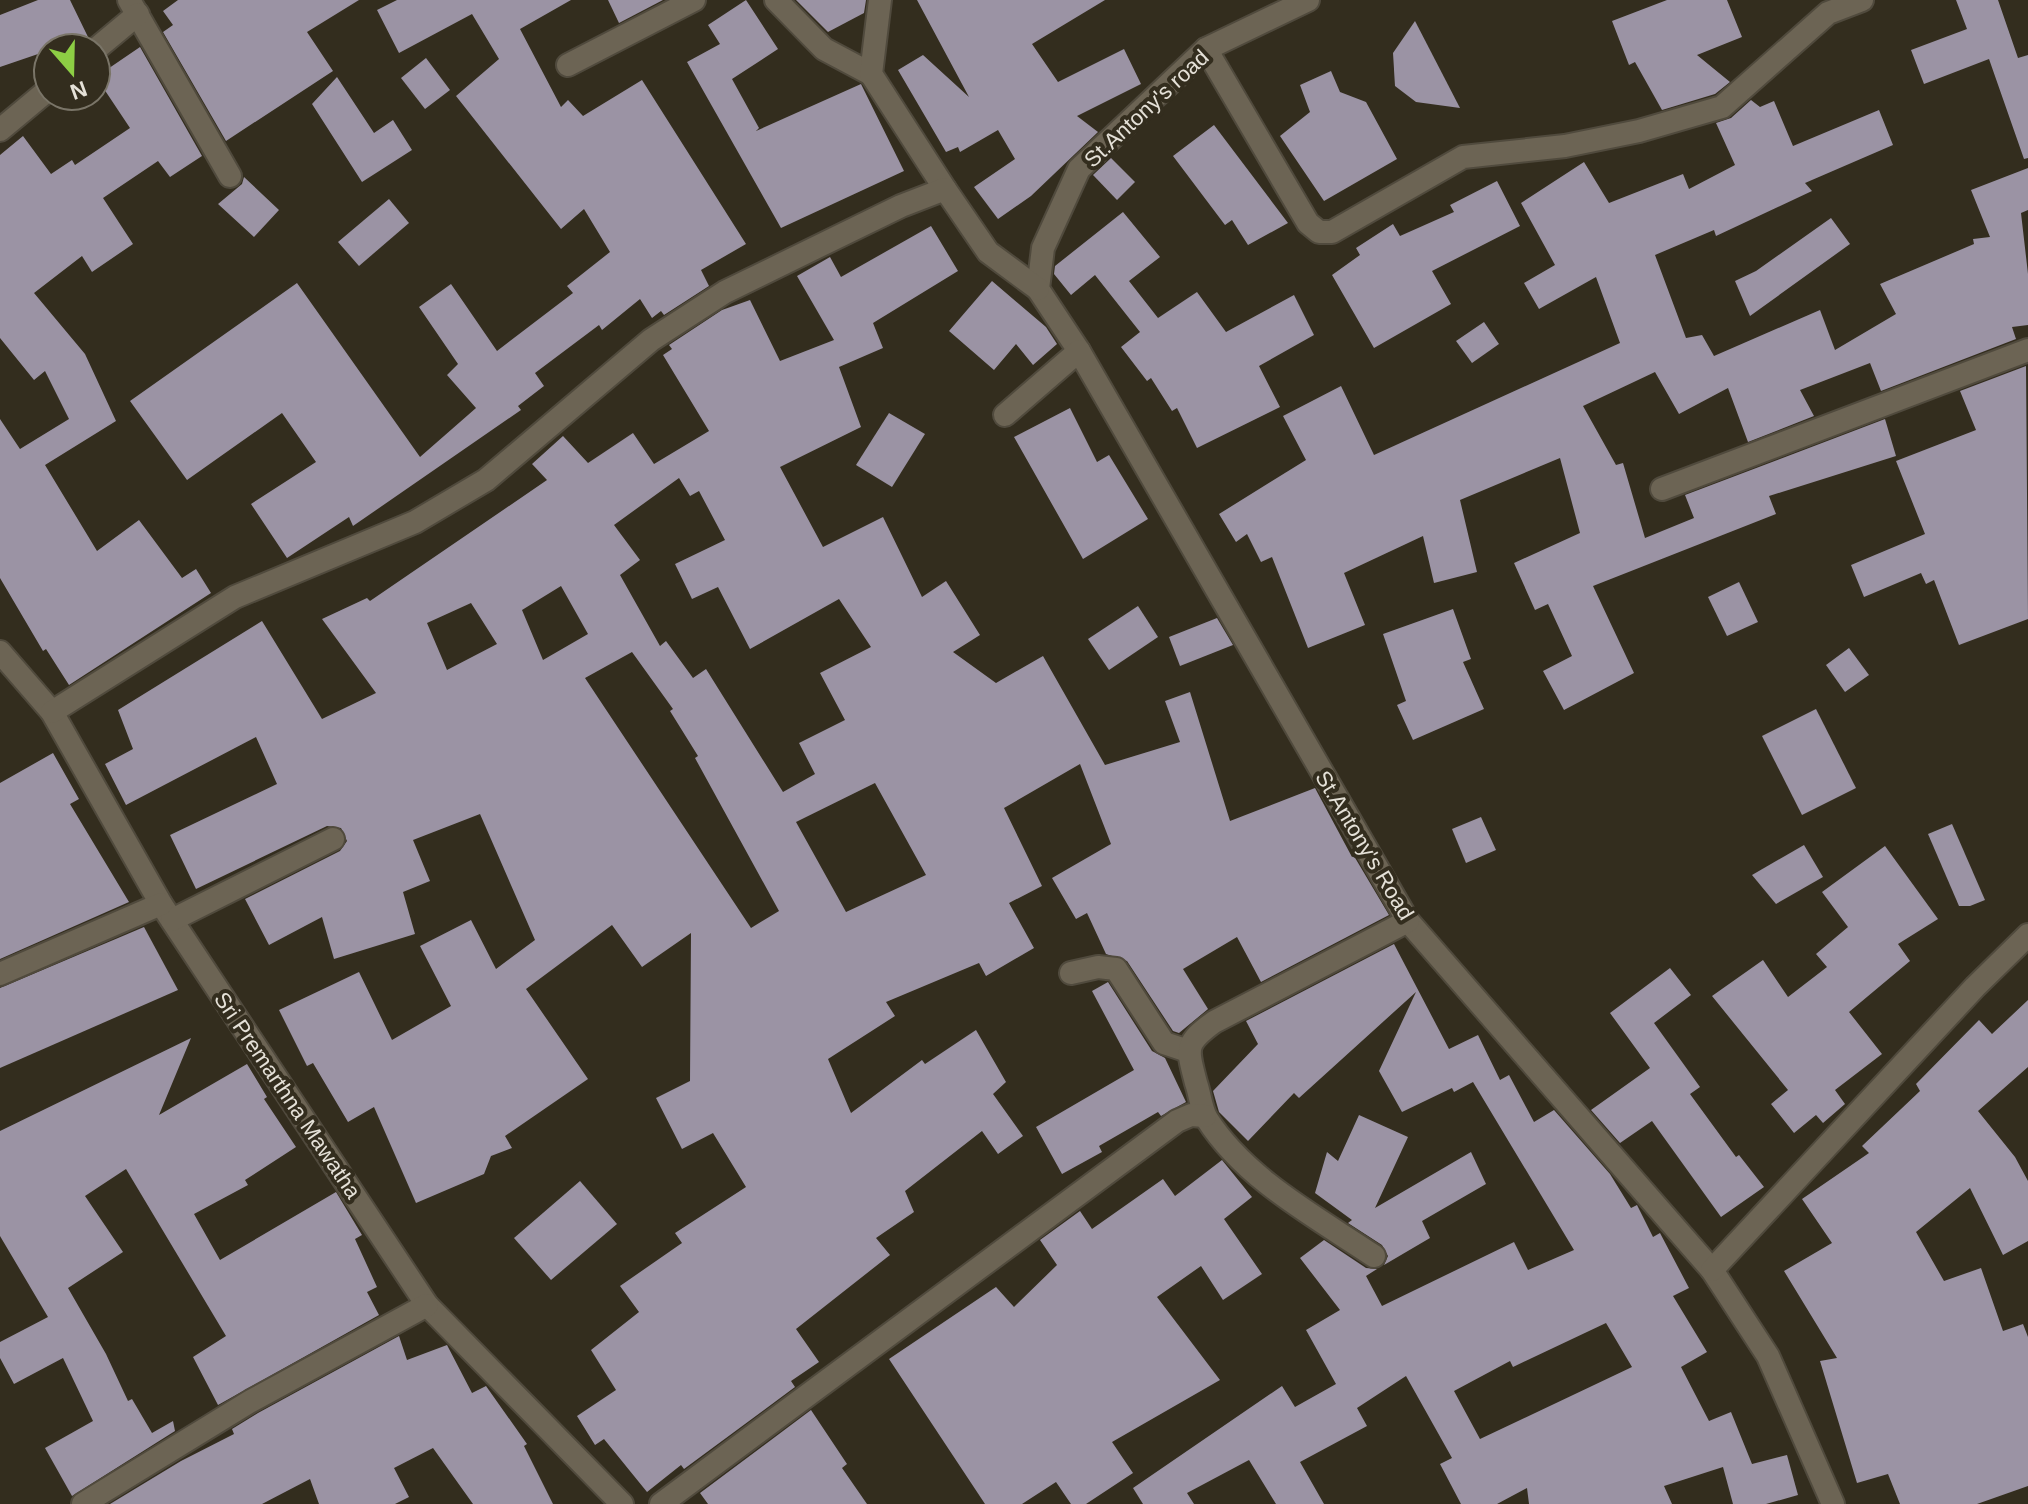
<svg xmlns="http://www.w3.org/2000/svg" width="2028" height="1504" font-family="Arial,sans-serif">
<rect width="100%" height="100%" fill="#332d1e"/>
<!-- building -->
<g fill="#9b93a4" fill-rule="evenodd">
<polygon points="38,0 70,0 88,37 65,48 48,48 48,56 43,58 41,53 0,67 0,15"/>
<polygon points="178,0 359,0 307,32 333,71 226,141 163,32 173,25 163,11"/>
<polygon points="397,0 571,0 520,29 561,107 568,100 583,116 642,80 746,244 701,270 709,286 664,315 661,311 652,318 640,299 602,330 599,325 535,373 544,386 518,406 521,410 353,526 349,517 287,558 251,504 316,462 282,413 187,480 130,401 297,283 420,457 476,408 447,375 458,364 419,307 451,284 497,351 573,293 567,286 610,252 584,209 561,229 456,96 499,59 472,14 399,53 377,10"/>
<polygon points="608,0 663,0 619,23"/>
<polygon points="746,0 778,49 732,79 759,128 756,131 861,84 904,171 781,228 687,62 720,44 708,25"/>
<polygon points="796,0 866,0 864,13 828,32"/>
<polygon points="917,0 1105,0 1032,44 1058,82 1124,49 1141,84 1077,116 1098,132 1031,196 998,219 974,187 1015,159 998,130 960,152 958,147 946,152 898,70 923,55 969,97"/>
<polygon points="1667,0 1727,0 1742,37 1697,55 1730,82 1715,94 1662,110 1635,62 1629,65 1612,21"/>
<polygon points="1956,0 1998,0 2018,58 2028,55 2028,158 2024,159 1989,59 1924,84 1911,50 1967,29"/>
<polygon points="1415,21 1460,108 1416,102 1395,86 1393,53"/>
<polygon points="140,47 202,156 170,177 158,161 103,198 133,244 92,272 82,256 34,293 85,354 116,421 45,465 97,551 139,520 182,578 196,569 211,593 69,685 46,649 43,651 0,578 0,419 20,449 69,419 45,371 34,380 0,338 0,155 23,136 51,174 72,160 75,165 130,128 96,77"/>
<polygon points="426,58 450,90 425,109 401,78"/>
<polygon points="1331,71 1340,92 1366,102 1397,159 1324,201 1280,136 1310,112 1300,85"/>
<polygon points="337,77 374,133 393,120 412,150 362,182 312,104"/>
<polygon points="1751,100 1760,107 1774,101 1793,146 1879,110 1893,145 1805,183 1812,191 1716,236 1714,230 1655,255 1686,338 1702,335 1714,356 1820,310 1835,350 1896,314 1880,284 1974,244 1973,239 1990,237 1971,190 2028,168 2028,210 2021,213 2028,274 2028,325 2012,327 2016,339 1881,391 1870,363 1800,390 1814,416 1748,442 1728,388 1679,414 1655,372 1583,406 1616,465 1623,463 1645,538 1694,518 1685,495 1885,419 1896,456 1769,496 1776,514 1593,586 1634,673 1564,710 1543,671 1572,656 1548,604 1535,610 1514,563 1580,533 1560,458 1460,500 1477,572 1434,583 1423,536 1344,573 1365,625 1308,648 1272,557 1261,562 1247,534 1236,542 1219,514 1306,460 1283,416 1341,386 1374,455 1620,343 1596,277 1539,309 1524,283 1555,265 1521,203 1584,162 1609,203 1683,174 1689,189 1735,165 1716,123 1731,118"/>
<polygon points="1214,125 1288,223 1248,245 1232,220 1225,225 1173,156"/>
<polygon points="1111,158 1135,182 1117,200 1093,175"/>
<polygon points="244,177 279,210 254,237 218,204 242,184"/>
<polygon points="1497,181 1520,226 1432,271 1451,304 1374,348 1332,275 1360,255 1356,248 1393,224 1400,236 1454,212 1450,205"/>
<polygon points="389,199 409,223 359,266 338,242"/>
<polygon points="1123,212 1160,257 1129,281 1158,318 1197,292 1226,332 1294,295 1314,335 1259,366 1280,407 1197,448 1177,408 1172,411 1151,378 1147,381 1121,347 1140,332 1095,275 1071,295 1054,274 1055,266"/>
<polygon points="1831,218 1850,244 1750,316 1735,281 1756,271"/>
<path d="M931 226 958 271 873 323 883 348 839 367 861 427 780 467 823 547 883 517 922 597 946 581 980 635 953 652 996 683 1043 656 1105 765 1180 742 1165 701 1190 692 1230 821 1315 788 1352 857 1354 856 1389 915 1261 982 1237 937 1183 969 1208 1009 1179 1033 1173 1031 1127 961 1106 954 1087 913 1076 919 1052 878 1111 844 1080 764 1004 808 1042 886 1009 903 1034 948 986 976 979 963 886 1002 895 1016 828 1059 851 1113 922 1060 925 1064 976 1030 1006 1082 993 1094 1023 1136 998 1154 982 1131 905 1191 914 1212 876 1238 890 1255 796 1329 819 1362 791 1381 795 1387 684 1469 681 1465 647 1492 604 1439 595 1445 577 1416 616 1390 591 1350 639 1312 620 1286 682 1243 675 1233 746 1187 713 1133 682 1149 656 1098 690 1081 691 933 642 967 612 925 526 989 588 1079 505 1136 512 1148 491 1156 484 1174 416 1203 374 1107 348 1122 313 1063 307 1066 279 1010 359 972 392 1040 451 1006 420 946 471 920 496 969 535 940 480 814 413 840 430 881 403 892 415 934 334 959 322 917 269 945 245 899 340 851 347 841 341 828 327 826 196 889 170 835 277 784 256 737 126 805 105 764 133 749 118 710 262 621 322 719 376 693 322 619 367 598 370 601 547 480 532 464 563 436 588 463 633 433 654 464 709 431 663 355 672 349 669 345 722 310 750 300 780 361 834 340 797 276 830 257 841 277ZM679 478 690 496 699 491 725 540 675 564 692 599 718 587 750 649 839 599 871 647 820 673 845 720 799 743 815 774 783 792 706 669 693 678 666 641 660 646 620 575 640 560 614 525ZM561 586 588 634 543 660 522 610ZM471 603 497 644 447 670 427 623ZM632 652 673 709 670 711 698 756 695 758 779 911 751 928 585 678ZM875 783 926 875 846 912 796 822Z"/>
<polygon points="992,281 1046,327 1057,344 1033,365 1016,344 994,370 949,331"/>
<polygon points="1484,322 1499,344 1472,363 1456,341"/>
<polygon points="2026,366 2028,619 1959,645 1934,580 1926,584 1921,573 1864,597 1851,565 1925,534 1896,461 1976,430 1960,391"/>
<polygon points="1070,408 1097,462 1109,455 1148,519 1083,559 1014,437"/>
<polygon points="889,413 925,434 892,487 856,465"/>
<polygon points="1739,582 1758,622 1727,636 1708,597"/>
<polygon points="1138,606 1158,637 1109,670 1088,639"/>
<polygon points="1453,609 1471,659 1463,662 1484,709 1413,740 1397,705 1406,701 1383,634"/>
<polygon points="1217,618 1233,645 1180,666 1169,637"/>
<polygon points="1849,648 1869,675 1845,692 1826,665"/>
<polygon points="1816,709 1856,788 1802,815 1762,736"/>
<polygon points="53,753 79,799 70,804 129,902 0,959 0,783"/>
<polygon points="1481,817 1496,850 1466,863 1452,829"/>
<polygon points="1952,824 1985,900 1970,906 1959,906 1928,834"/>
<polygon points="1804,845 1823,877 1776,904 1752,875"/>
<polygon points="1885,846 1938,919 1898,944 1910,961 1849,1012 1882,1054 1835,1090 1845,1104 1823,1123 1816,1115 1794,1133 1771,1104 1788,1090 1712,996 1763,960 1788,997 1827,967 1816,954 1848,927 1822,892"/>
<polygon points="144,927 178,990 0,1068 0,988"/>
<path d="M1394 944 1449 1049 1478 1035 1500 1080 1509 1075 1534 1122 1554 1110 1610 1174 1631 1208 1637 1205 1653 1237 1660 1233 1689 1288 1673 1296 1707 1352 1681 1367 1709 1421 1731 1412 1752 1464 1787 1455 1798 1495 1766 1504H1733L1723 1467 1664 1486 1672 1504H1529L1527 1488 1497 1504H1461L1440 1464 1452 1458 1406 1376 1357 1408 1367 1426 1300 1462 1324 1504H1276L1249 1460 1187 1493 1194 1504H1143L1133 1488 1282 1386 1295 1407 1336 1384 1306 1330 1340 1310 1300 1258 1324 1240 1366 1268 1377 1269 1366 1276 1382 1306 1514 1242 1528 1270 1574 1250 1473 1082 1454 1092 1452 1088 1402 1112 1379 1071 1416 992 1299 1098 1294 1093 1248 1141 1219 1112 1213 1091 1258 1044 1246 1021ZM1606 1323 1632 1367 1480 1439 1454 1391 1510 1361 1513 1367Z"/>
<polygon points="1670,968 1691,995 1654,1023 1700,1087 1690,1094 1736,1157 1739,1155 1764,1187 1721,1217 1652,1121 1620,1143 1591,1110 1650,1068 1610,1013"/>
<polygon points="1108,982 1152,1051 1165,1058 1186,1102 1161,1116 1158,1112 1099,1146 1102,1152 1062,1174 1036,1127 1134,1070 1092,991"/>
<polygon points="2028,1000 2028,1067 1978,1111 2015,1157 2028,1181 2028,1241 2003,1255 1970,1188 1916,1232 1944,1281 1981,1268 2003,1331 2023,1324 2028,1337 2028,1486 1977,1504 1900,1504 1888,1474 1857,1483 1820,1361 1837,1358 1784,1271 1832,1243 1802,1199 1869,1153 1862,1146 1920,1091 1916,1084 1979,1020 1992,1034"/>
<polygon points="191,1038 159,1115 247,1064 267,1097 264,1099 296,1147 245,1180 248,1185 194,1214 220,1260 336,1192 362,1235 355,1239 377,1287 367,1292 379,1315 218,1405 193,1357 226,1336 126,1169 85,1196 123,1252 68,1288 106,1354 128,1401 132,1399 152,1433 173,1421 175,1431 72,1496 45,1448 93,1421 63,1358 14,1384 0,1358 0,1342 48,1317 0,1236 0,1131"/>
<polygon points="1359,1115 1408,1137 1375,1208 1471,1152 1486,1184 1422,1221 1430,1238 1384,1265 1388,1256 1382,1245 1348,1223 1352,1220 1315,1193 1327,1152 1338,1161"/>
<polygon points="1222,1160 1252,1197 1224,1219 1262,1274 1223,1300 1201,1266 1157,1297 1220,1380 1112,1442 1133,1473 1086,1504 1071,1504 1056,1482 1022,1504 985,1504 889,1359 996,1287 1014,1307 1057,1265 1040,1240 1080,1211 1092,1229 1163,1179 1175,1196"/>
<polygon points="580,1181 617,1224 551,1280 514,1238"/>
<polygon points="399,1336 407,1360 447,1345 472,1393 486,1386 527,1444 524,1446 553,1504 473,1504 433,1448 394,1468 409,1497 395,1504 319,1504 310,1479 262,1504 110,1504 181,1461 234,1434 232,1429 258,1413"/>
<polygon points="811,1410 847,1464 842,1468 867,1504 708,1504 700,1493"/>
</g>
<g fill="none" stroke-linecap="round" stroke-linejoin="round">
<!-- minor casing -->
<g stroke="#504a3d" stroke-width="26">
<g id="minor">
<polyline points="129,0 230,176"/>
<polyline points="776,0 824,49 871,74"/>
<polyline points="880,0 871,74 945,189"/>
<polyline points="96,49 138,14"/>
<polyline points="1206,49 1308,223 1319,232 1332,232 1463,157 1565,146 1639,131 1722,107 1828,13 1862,0"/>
<polyline points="568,65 694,0"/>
<polyline points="0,130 48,90"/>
<polyline points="1079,351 1038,289 1043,248 1079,169 1206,49 1308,0"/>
<polyline points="1005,415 1079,351 1408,921 1712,1270 1768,1356 1833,1504"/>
<polyline points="1662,489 2028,350"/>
<polyline points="0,652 52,712 161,904 427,1305 622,1504"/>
<polyline points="52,712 235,597 415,522 486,480 651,340 725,292 901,206 945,189 988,252 1038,289"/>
<polyline points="172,920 333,839"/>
<polyline points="1071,973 1098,967 1116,969 1164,1043 1188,1051"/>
<polyline points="0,974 161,904"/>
<path d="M1374 1256C1316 1217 1245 1179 1207 1119 1201 1109 1200 1094 1196 1083 1187 1048 1184 1044 1214 1022L1408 921"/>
<polyline points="1712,1270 1975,987 2028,935"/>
<polyline points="83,1504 251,1401 427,1305"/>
<polyline points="661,1504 1177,1121 1191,1115 1205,1116"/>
</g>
</g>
<!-- minor -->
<use href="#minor" stroke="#6c6454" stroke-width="22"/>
</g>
<g text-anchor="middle" stroke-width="8" stroke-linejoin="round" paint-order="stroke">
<!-- street labels -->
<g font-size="22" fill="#e5e1d8" stroke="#332d1e">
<text transform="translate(1146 108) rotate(-43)" y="8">St.Antony's road</text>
<text transform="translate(1365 845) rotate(59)" y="8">St.Antony's Road</text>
<text transform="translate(288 1095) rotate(56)" y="8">Sri Premarthna Mawatha</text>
</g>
</g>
<!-- north arrow -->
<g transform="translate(72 72) rotate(160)"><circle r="38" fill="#332d1e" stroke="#7a7568" stroke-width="2"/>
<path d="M0-6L14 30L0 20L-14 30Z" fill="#8dce44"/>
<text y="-12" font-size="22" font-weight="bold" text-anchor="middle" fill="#e5e1d8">N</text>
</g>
</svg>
